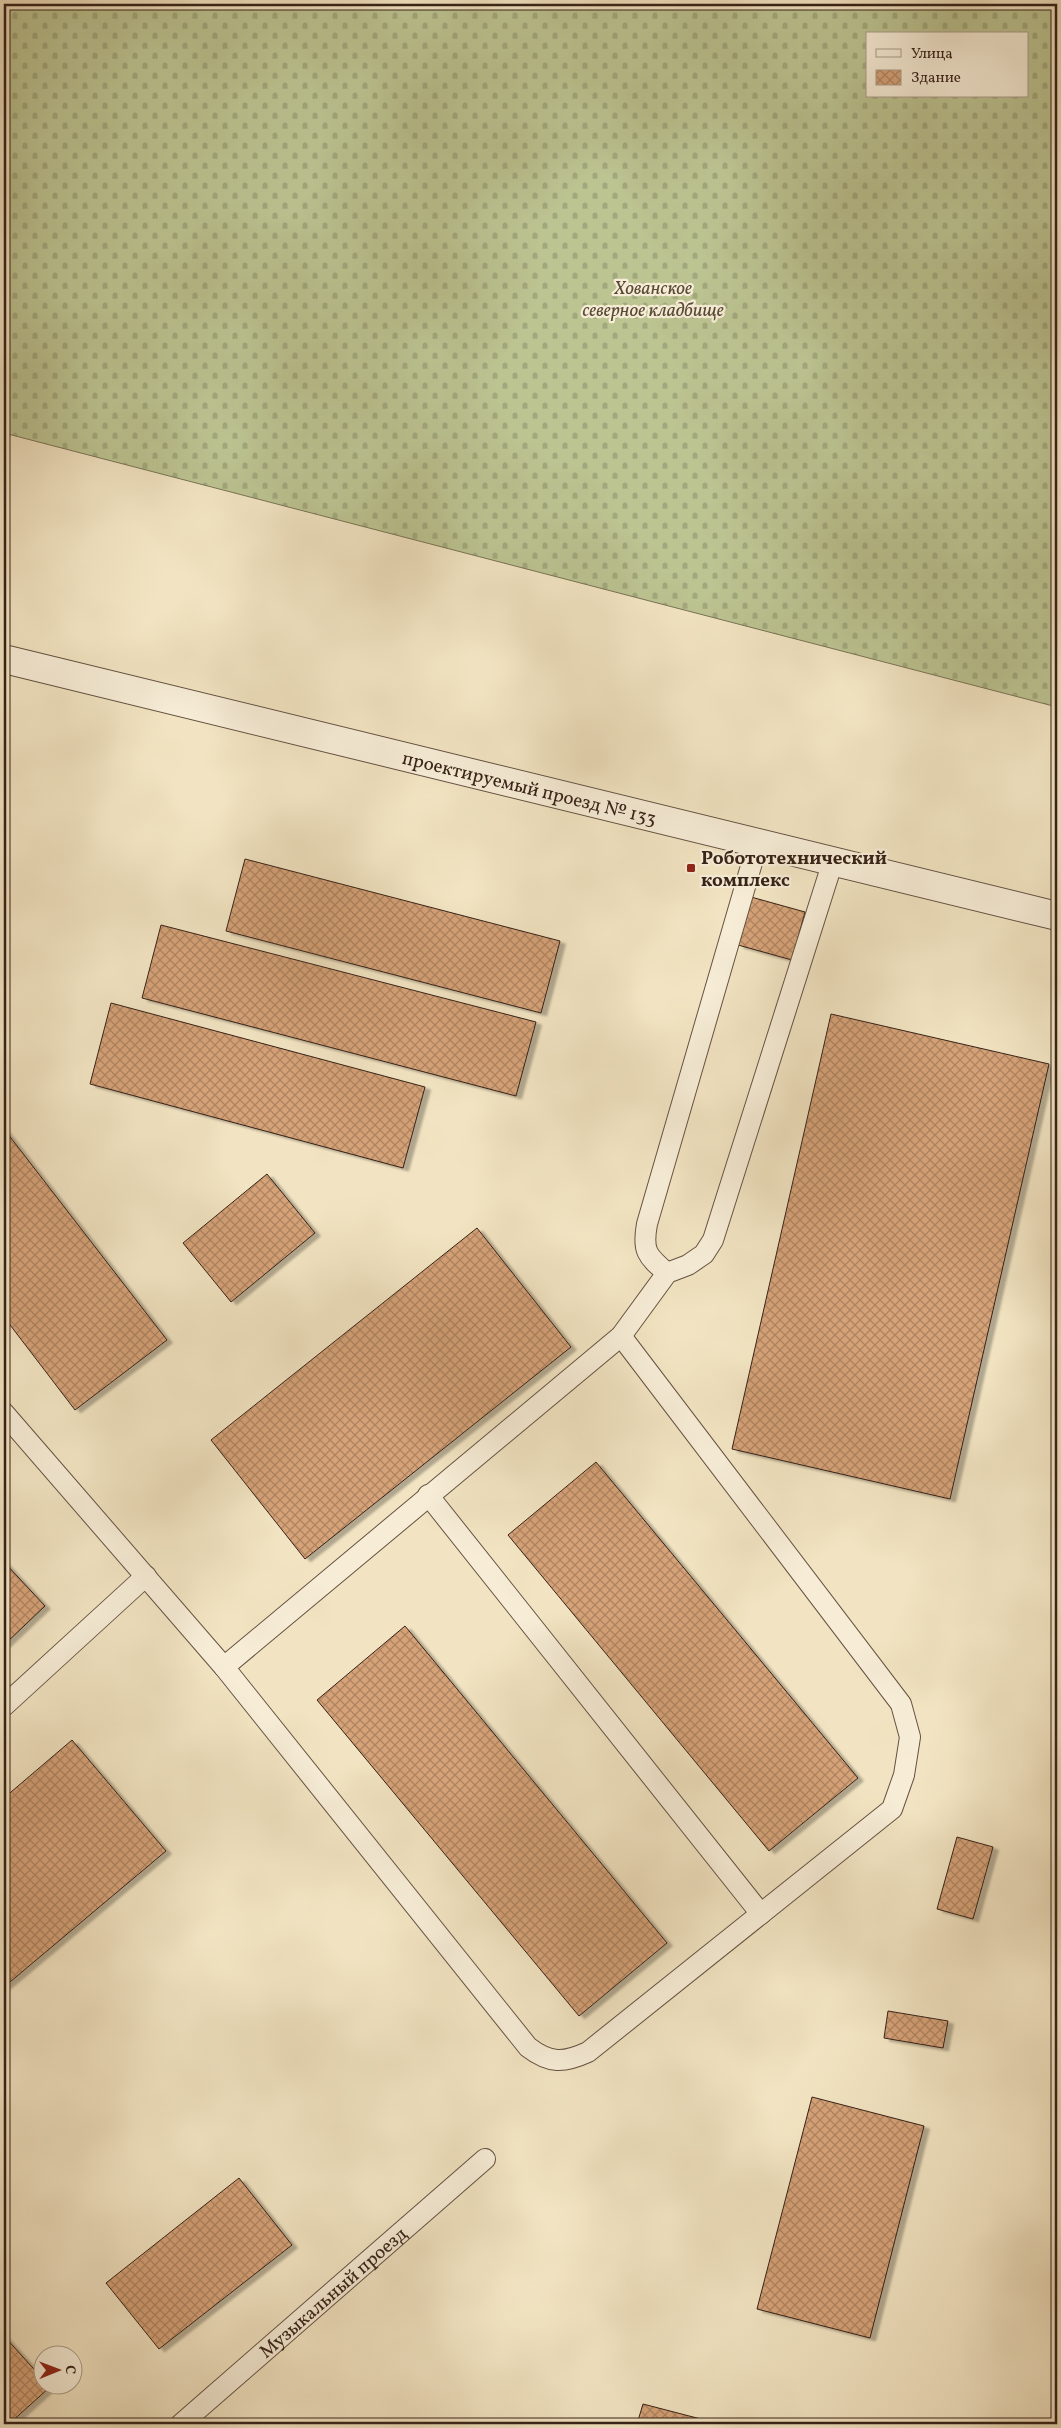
<svg xmlns="http://www.w3.org/2000/svg" width="1061" height="2428" font-family="Vollkorn,serif">
<defs>
<pattern id="cemetery-stones" width="16" height="16" patternUnits="userSpaceOnUse" patternTransform="scale(1.25)"><rect width="16" height="16" fill="#bcc492"/><path d="M2 7V4a2 2 0 0 1 4 0v3zM10 15v-3a2 2 0 0 1 4 0v3z" fill="#a2a87d"/></pattern>
<pattern id="building-cross-hatch" width="8" height="8" patternUnits="userSpaceOnUse" patternTransform="scale(1.25)"><rect width="8" height="8" fill="#d6a278"/><path d="M0 0l8 8M0 8l8-8" fill="none" stroke="#ae8461"/></pattern>
<filter id="shadow"><feDropShadow dx="5.5" dy="3" stdDeviation="1" flood-color="#0004"/></filter>
</defs>
<rect width="100%" height="100%" fill="#f2e4c2"/>
<filter id="stains"><feTurbulence type="fractalNoise" baseFrequency=".004" numOctaves="4"/><feColorMatrix values="0 0 0 0 .2 0 0 0 0 .09 0 0 0 0 .02 0 0 0 .5 -.17"/></filter>
<radialGradient id="worn" r=".72"><stop offset=".6" stop-color="#630" stop-opacity="0"/><stop offset="1" stop-color="#630" stop-opacity=".3"/></radialGradient>
<!-- cemetery -->
<path fill="url(#cemetery-stones)" stroke="#797355" fill-rule="evenodd" d="M4 4H1057V707L4 433ZM867 34H1027V96H867Z"/>
<!-- building -->
<g fill="url(#building-cross-hatch)" stroke="#362218" filter="url(#shadow)">
<polygon points="245,859 560,941 541,1013 226,931"/>
<polygon points="751,897 805,912 792,960 738,945"/>
<polygon points="161,925 536,1022 516,1096 142,998"/>
<polygon points="111,1003 425,1087 403,1168 90,1084"/>
<polygon points="831,1014 1049,1064 950,1499 732,1449"/>
<polygon points="4,1129 167,1340 75,1410 4,1317"/>
<polygon points="267,1174 315,1233 231,1302 183,1243"/>
<polygon points="477,1228 571,1347 305,1559 211,1440"/>
<polygon points="596,1462 858,1778 769,1851 508,1535"/>
<polygon points="4,1562 45,1606 4,1645"/>
<polygon points="405,1626 667,1943 579,2016 317,1700"/>
<polygon points="72,1740 166,1851 4,1987 4,1798"/>
<polygon points="957,1837 993,1847 973,1919 937,1909"/>
<polygon points="888,2011 948,2021 943,2048 884,2038"/>
<polygon points="812,2097 924,2126 870,2338 757,2309"/>
<polygon points="239,2178 292,2245 159,2349 106,2283"/>
<polygon points="4,2336 42,2378 42,2386 50,2387 9,2424 4,2424"/>
<polygon points="643,2404 720,2424 637,2424"/>
</g>
<g fill="none" stroke-linecap="round" stroke-linejoin="round">
<!-- service casing -->
<g stroke="#655242" stroke-width="22">
<g id="service">
<path d="M667 1273C647 1256 642 1251 647 1224L758 842"/>
<path d="M4 1413 224 1667 528 2047C550 2064 564 2063 588 2052L892 1809 904 1775 910 1737 901 1704 621 1336"/>
<polyline points="428,1495 761,1914"/>
<polyline points="224,1667 621,1336 667,1273 688,1265 704,1254 713,1240 833,861"/>
<polyline points="4,1706 146,1576"/>
<path id="s1" d="M181 2424 485 2159"/>
</g>
</g>
<!-- tertiary casing -->
<g stroke="#655242" stroke-width="30">
<g id="tertiary">
<path id="s2" d="M4 659 1057 916"/>
</g>
</g>
<!-- service -->
<use href="#service" stroke="#f7edd7" stroke-width="20"/>
<!-- tertiary -->
<use href="#tertiary" stroke="#f7edd7" stroke-width="28"/>
</g>
<!-- markers -->
<rect fill="#8f2418" stroke="#f7edd7" stroke-width="2" x="686" y="863" width="10" height="10" rx="2.5"/>
<g text-anchor="middle" stroke-width="4.5" stroke-linejoin="round" paint-order="stroke">
<!-- park labels -->
<g font-size="19" font-style="italic" fill="#584a36" stroke="#f7edd7">
<text x="653" y="294">Хованское<tspan x="653" dy="22">северное кладбище</tspan></text>
</g>
<!-- street labels -->
<g font-size="19" fill="#362218" stroke="#f7edd7">
<text dy="7" stroke="none"><textPath href="#s2" startOffset="541">проектируемый проезд № 133</textPath></text>
<text dy="7" stroke="none"><textPath href="#s1" startOffset="201">Музыкальный проезд</textPath></text>
</g>
<!-- poi labels -->
<g font-size="19" font-weight="bold" fill="#362218" stroke="#f7edd7" text-anchor="start">
<text x="701" y="864">Робототехнический<tspan x="701" dy="22">комплекс</tspan></text>
</g>
</g>
<!-- margin -->
<rect width="1061" height="2428" fill="none" stroke="#f2e4c2" stroke-width="20"/>
<rect x="5" y="5" width="1051" height="2418" fill="none" stroke="#362218" stroke-width="2.5"/>
<rect x="10" y="10" width="1041" height="2408" fill="none" stroke="#362218"/>
<!-- legend -->
<rect x="866" y="32" width="162" height="65" fill="#f7edd7" stroke="#aa9c8b"/>
<rect x="876" y="49" width="25" height="8" fill="#f7edd7" stroke="#aa9c8b"/>
<text x="911" y="58" font-size="15" fill="#362218">Улица</text>
<rect x="876" y="70" width="25" height="15" fill="url(#building-cross-hatch)" stroke="#aa9c8b"/>
<text x="911" y="82" font-size="15" fill="#362218">Здание</text>
<!-- north arrow -->
<g transform="translate(58 2370) rotate(89)"><circle r="24" fill="#f7edd7" stroke="#aa9c8b"/>
<path d="M0-4L9 19L0 12L-9 19Z" fill="#8f2418"/>
<text y="-8" font-size="14" font-weight="bold" text-anchor="middle" fill="#362218">С</text>
</g>
<rect width="100%" height="100%" filter="url(#stains)"/>
<rect width="100%" height="100%" fill="url(#worn)"/>
</svg>
